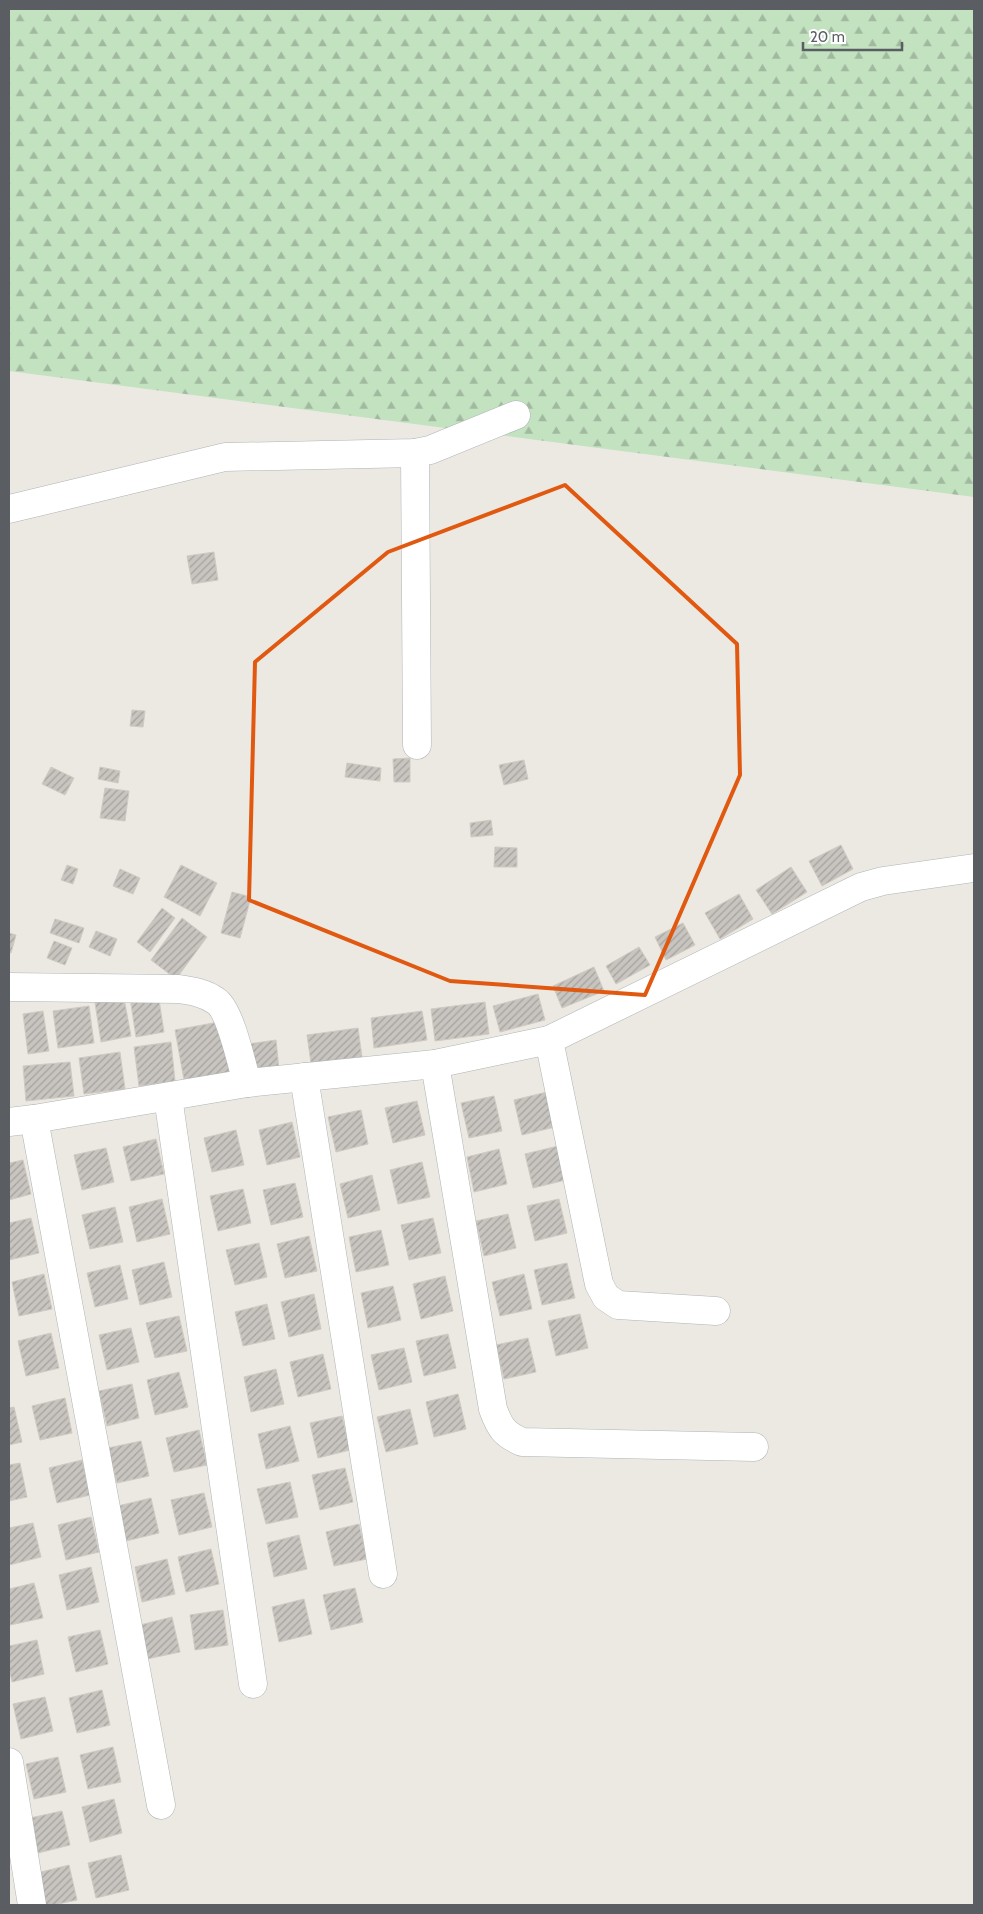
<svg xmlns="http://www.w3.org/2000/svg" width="983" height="1914" font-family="Cabin,sans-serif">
<defs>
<pattern id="forest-firs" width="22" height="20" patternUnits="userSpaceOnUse" patternTransform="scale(1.25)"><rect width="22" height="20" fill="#c2e2c0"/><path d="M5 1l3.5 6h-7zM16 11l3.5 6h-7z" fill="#a1ba9f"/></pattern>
<pattern id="building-hatch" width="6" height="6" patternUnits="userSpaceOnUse" patternTransform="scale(1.25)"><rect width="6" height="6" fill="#c8c4bf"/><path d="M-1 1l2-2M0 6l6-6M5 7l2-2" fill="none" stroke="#a5a29f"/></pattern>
</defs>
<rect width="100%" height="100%" fill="#ece9e2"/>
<!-- forest -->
<polygon fill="url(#forest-firs)" points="9,9 974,9 974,497 9,371"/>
<!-- building -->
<g fill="url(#building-hatch)" stroke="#d0cac1">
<polygon points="214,552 218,580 192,584 187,556"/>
<polygon points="132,710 145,711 143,727 130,726"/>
<polygon points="410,758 410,782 394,782 393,759"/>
<polygon points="524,760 528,779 504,785 499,765"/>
<polygon points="347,763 381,768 380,781 345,777"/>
<polygon points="51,767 74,778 65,795 42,784"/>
<polygon points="100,767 120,771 118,783 98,779"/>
<polygon points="105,788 129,791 125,821 100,818"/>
<polygon points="491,820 493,835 471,837 470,823"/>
<polygon points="841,845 853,869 822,886 809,861"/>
<polygon points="495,847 517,848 517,867 494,867"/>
<polygon points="67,865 78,869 73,884 61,880"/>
<polygon points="181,865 217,883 200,916 164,897"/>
<polygon points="791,867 807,892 772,914 756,890"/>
<polygon points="120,869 140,878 133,894 113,886"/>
<polygon points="232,892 251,897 240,938 221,933"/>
<polygon points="739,894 753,919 720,939 705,913"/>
<polygon points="162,908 175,918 150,952 137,942"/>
<polygon points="182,918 207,937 176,979 151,960"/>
<polygon points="55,919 84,928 79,943 50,933"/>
<polygon points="683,923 695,945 666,960 655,937"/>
<polygon points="96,931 117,939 110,956 89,947"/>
<polygon points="9,933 16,935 11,953 9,953"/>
<polygon points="54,941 72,948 65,965 47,958"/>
<polygon points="639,947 650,965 616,984 606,966"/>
<polygon points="594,967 604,991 562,1008 553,986"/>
<polygon points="158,993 164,1032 136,1037 130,998"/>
<polygon points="538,994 545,1020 500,1032 493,1006"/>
<polygon points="124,998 131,1036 101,1042 95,1003"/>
<polygon points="485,1002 489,1034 435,1041 431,1009"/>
<polygon points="89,1006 94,1043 58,1048 53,1011"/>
<polygon points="43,1011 49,1051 28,1054 23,1014"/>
<polygon points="422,1011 427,1040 374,1048 371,1018"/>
<polygon points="224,1021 233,1072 184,1080 175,1030"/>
<polygon points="358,1028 362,1057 311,1063 307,1035"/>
<polygon points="276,1040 279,1069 251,1072 248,1044"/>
<polygon points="171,1042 175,1081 139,1086 134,1047"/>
<polygon points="120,1052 125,1089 84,1094 79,1058"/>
<polygon points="70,1062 74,1096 26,1101 23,1066"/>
<polygon points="547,1092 555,1127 522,1135 514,1100"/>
<polygon points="494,1096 502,1131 469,1138 461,1103"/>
<polygon points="417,1101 425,1135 393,1143 385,1108"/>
<polygon points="361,1110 368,1144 336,1152 328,1117"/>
<polygon points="292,1122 300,1157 267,1165 259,1130"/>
<polygon points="236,1130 244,1165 212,1172 204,1138"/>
<polygon points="156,1139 164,1174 131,1181 123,1147"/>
<polygon points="558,1146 566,1180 533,1188 525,1154"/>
<polygon points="106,1148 114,1182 82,1190 74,1155"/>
<polygon points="499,1149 507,1184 474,1192 467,1157"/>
<polygon points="23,1160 31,1194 9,1200 9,1163"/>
<polygon points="422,1162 430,1197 398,1204 390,1170"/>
<polygon points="372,1175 380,1210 348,1218 340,1184"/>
<polygon points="295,1183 303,1217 271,1225 263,1190"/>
<polygon points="243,1189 251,1223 218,1231 210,1196"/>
<polygon points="162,1199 170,1234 137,1242 129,1207"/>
<polygon points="559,1199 567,1233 535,1241 527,1206"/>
<polygon points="115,1207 123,1242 90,1249 82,1215"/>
<polygon points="508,1214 516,1248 484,1256 476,1221"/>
<polygon points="31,1218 39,1253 9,1260 9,1223"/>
<polygon points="433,1218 441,1253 409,1260 401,1225"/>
<polygon points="381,1230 389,1265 356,1272 349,1237"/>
<polygon points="309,1236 317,1271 285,1278 277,1244"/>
<polygon points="259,1243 267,1277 235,1285 226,1250"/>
<polygon points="164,1262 172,1297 140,1305 132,1270"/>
<polygon points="567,1263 575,1298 542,1305 534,1270"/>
<polygon points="120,1265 128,1299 95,1307 87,1273"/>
<polygon points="44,1274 52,1309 19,1316 12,1282"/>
<polygon points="524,1274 532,1309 500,1316 492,1282"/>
<polygon points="445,1276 453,1311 421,1319 413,1284"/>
<polygon points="393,1286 401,1320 368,1328 361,1293"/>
<polygon points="314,1294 321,1329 289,1337 281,1302"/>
<polygon points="267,1304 275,1339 243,1346 235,1312"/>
<polygon points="580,1314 588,1348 556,1356 548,1321"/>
<polygon points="179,1316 187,1351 155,1358 146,1323"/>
<polygon points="131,1328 139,1362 107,1370 99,1335"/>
<polygon points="51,1333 59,1368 26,1376 18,1341"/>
<polygon points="448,1334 456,1368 424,1376 416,1341"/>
<polygon points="528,1338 536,1372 504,1379 496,1345"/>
<polygon points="404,1348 412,1382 379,1390 371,1355"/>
<polygon points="323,1354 331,1389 298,1397 290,1362"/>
<polygon points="276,1369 284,1404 251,1412 244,1377"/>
<polygon points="179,1372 188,1407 155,1415 147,1380"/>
<polygon points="132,1384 139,1418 107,1426 99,1391"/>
<polygon points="458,1394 466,1429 434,1437 426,1402"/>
<polygon points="65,1398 72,1433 40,1440 32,1406"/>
<polygon points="14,1407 22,1442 9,1445 9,1408"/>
<polygon points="410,1409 418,1444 386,1452 377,1417"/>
<polygon points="342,1416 350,1450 318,1458 310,1423"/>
<polygon points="290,1426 299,1461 266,1469 258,1434"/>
<polygon points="199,1430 207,1465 174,1472 166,1438"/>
<polygon points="141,1441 149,1476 117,1483 108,1448"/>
<polygon points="82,1460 90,1495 57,1503 49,1468"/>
<polygon points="20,1463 27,1497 9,1501 9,1465"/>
<polygon points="345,1468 353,1502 320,1510 312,1475"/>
<polygon points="290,1482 298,1517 266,1524 257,1489"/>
<polygon points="204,1493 212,1527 179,1535 171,1500"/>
<polygon points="151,1498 159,1533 126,1541 118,1506"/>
<polygon points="91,1517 99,1552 66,1560 58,1525"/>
<polygon points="33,1523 41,1557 9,1565 9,1528"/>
<polygon points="359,1524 367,1559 334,1566 326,1532"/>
<polygon points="299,1535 307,1569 274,1577 267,1543"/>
<polygon points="211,1549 219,1584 186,1592 178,1557"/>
<polygon points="167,1559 175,1594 142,1602 135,1567"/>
<polygon points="91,1567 99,1602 67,1610 59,1575"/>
<polygon points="34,1583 43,1618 10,1625 9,1589"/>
<polygon points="355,1588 363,1622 331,1630 323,1595"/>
<polygon points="304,1599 312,1634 279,1642 272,1607"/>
<polygon points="223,1610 228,1645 195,1650 190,1615"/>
<polygon points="172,1617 180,1652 147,1659 140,1625"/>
<polygon points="100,1630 108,1664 76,1672 68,1637"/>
<polygon points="37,1640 44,1674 12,1682 9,1668 9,1646"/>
<polygon points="102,1690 110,1725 77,1733 69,1698"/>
<polygon points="45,1697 53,1731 21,1739 13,1704"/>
<polygon points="113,1747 121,1782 88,1789 80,1755"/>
<polygon points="58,1757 66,1792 34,1799 26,1764"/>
<polygon points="114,1799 122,1833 90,1842 82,1807"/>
<polygon points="62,1811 70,1845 38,1853 30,1818"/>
<polygon points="121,1855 129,1890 96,1898 88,1863"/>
<polygon points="69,1865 77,1900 53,1905 44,1905 37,1873"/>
</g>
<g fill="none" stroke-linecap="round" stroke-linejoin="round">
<!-- minor casing -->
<g stroke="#afb3b6" stroke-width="29">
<g id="minor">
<polyline points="415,453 417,745"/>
<polyline points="9,509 225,457 415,453 430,450 516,415"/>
<path d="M9 987 179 989C192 991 205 993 216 1001 230 1010 242 1065 247 1083"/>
<polyline points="549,1040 599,1284 606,1297 618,1305 716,1311"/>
<path d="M435 1064 493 1409C500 1428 504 1434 522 1442L754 1447"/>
<polyline points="304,1077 383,1574"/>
<polyline points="168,1097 253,1684"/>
<polyline points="34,1119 161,1805"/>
<polyline points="9,1122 34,1119 247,1083 435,1064 549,1040 861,887 883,881 974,868"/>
<polyline points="9,1762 32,1905"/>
</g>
</g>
<!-- minor -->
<use href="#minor" stroke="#fff" stroke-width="28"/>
</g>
<!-- marked area -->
<path fill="none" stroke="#e15910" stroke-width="4" stroke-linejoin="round" d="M565 485 737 644 740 775 645 995 450 981 249 900 255 662 388 552Z"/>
<!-- border -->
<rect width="983" height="1914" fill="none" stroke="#5a5e62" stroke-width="20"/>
<!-- scale -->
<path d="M803 42v8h99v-8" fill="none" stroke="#5a5e62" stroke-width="2.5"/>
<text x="810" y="42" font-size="15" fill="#5a5e62" stroke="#ffffff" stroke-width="4" paint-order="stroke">20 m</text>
</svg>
